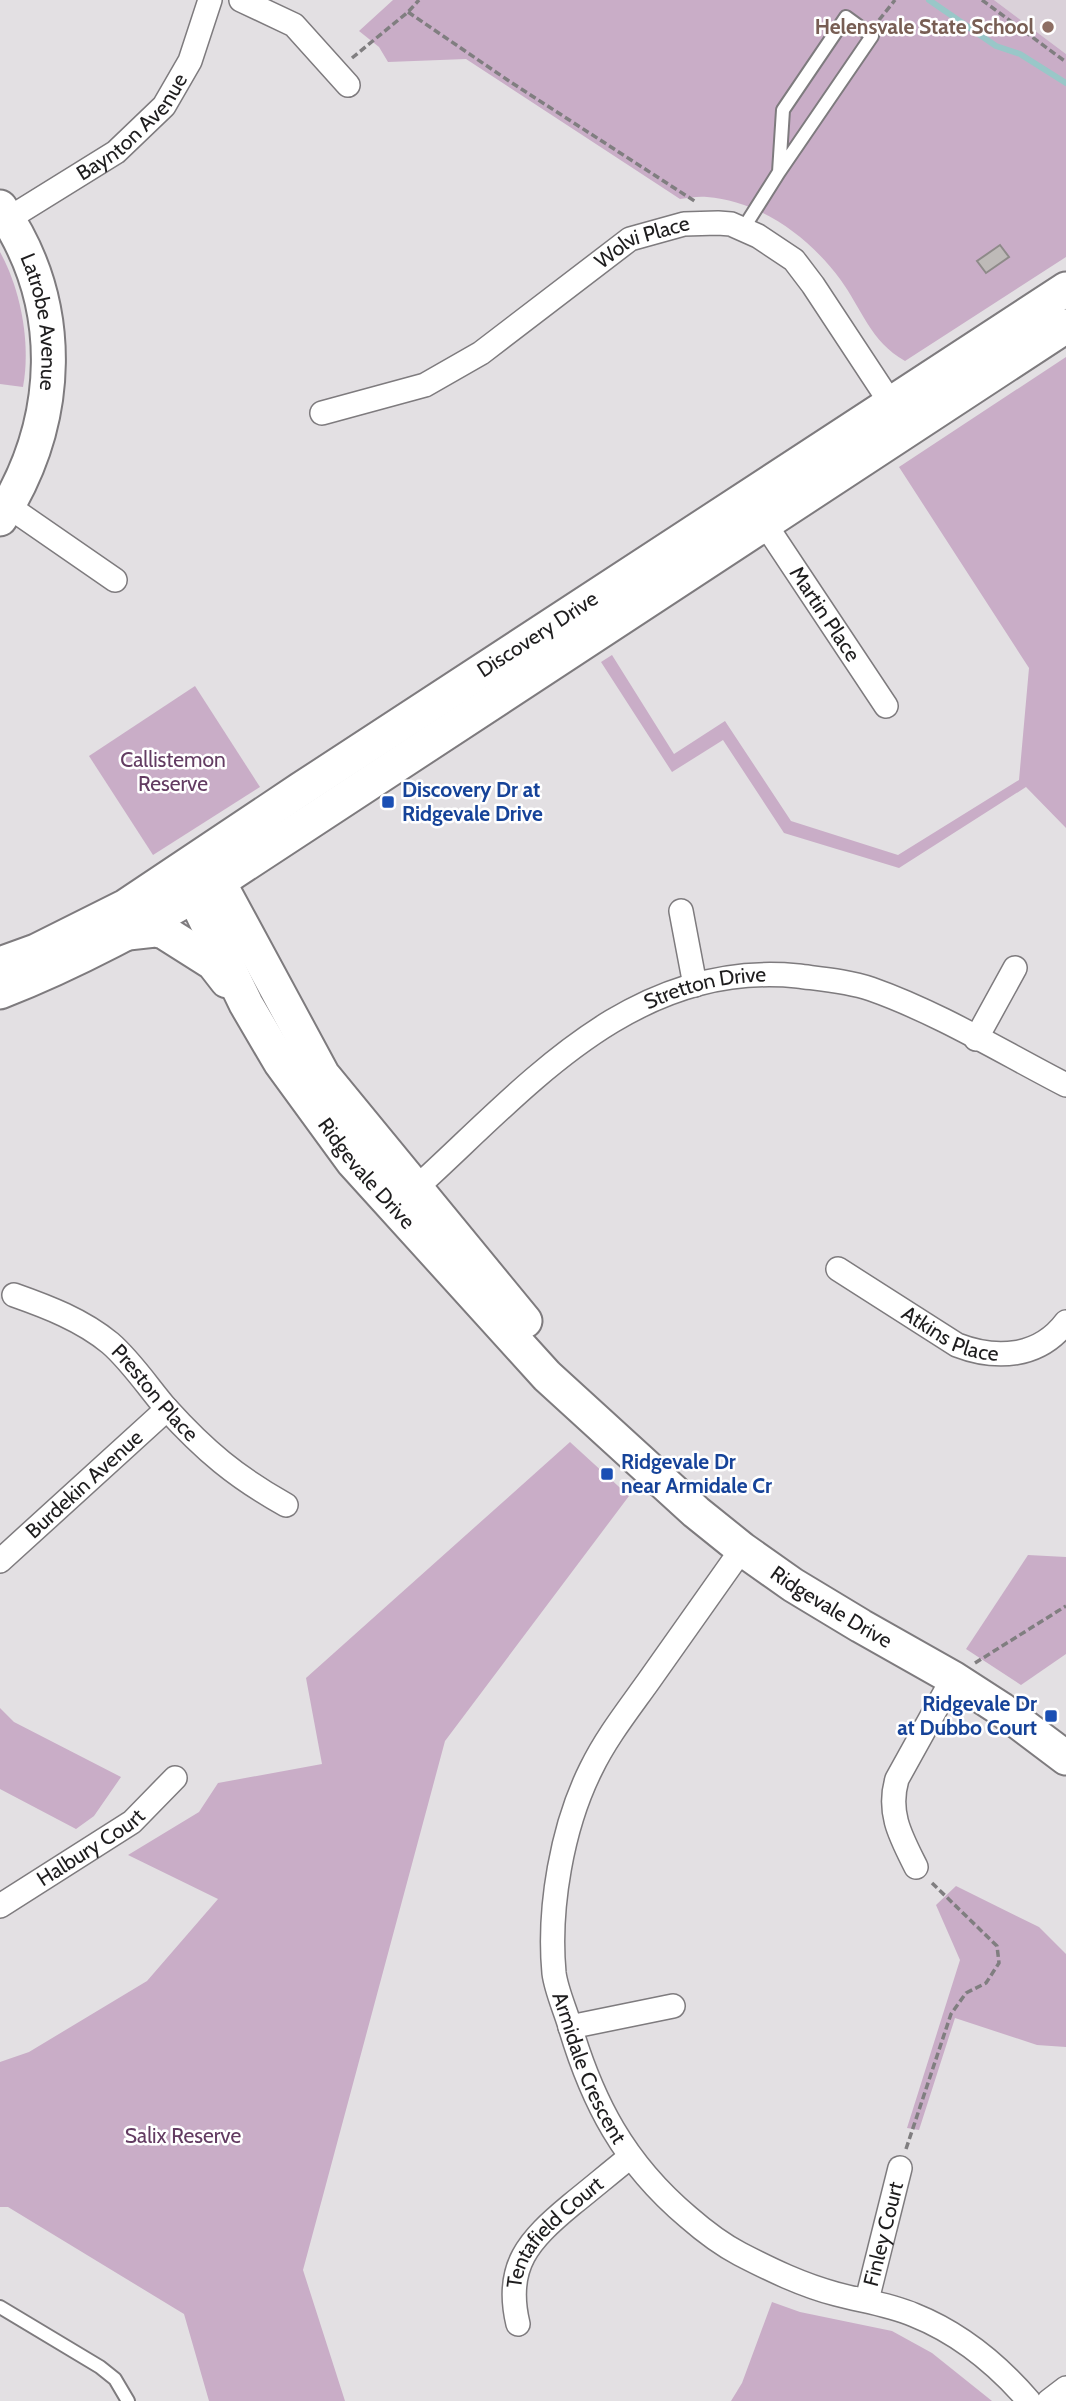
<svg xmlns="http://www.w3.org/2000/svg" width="1066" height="2401" font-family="Cabin,sans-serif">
<rect width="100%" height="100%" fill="#e3e0e3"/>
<!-- built -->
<polygon fill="#dad1d9" points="994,0 1066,0 1066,54"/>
<!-- green -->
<g fill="#c9adc7">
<path d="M393 0H994L1066 54V257L905 361C870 341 862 309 840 279 809 237 760 201 707 197 698 196 689 198 680 199L466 59 388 62 379 47 359 31Z"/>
<path d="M0 252C21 290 31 344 23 387L0 384Z"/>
<polygon points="1066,357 1066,828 1026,787 899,868 784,833 723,740 672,772 601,662 612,655 674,754 725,721 791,821 898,855 1019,780 1029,668 899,467"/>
<polygon points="195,686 260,787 153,855 89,756"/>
<polygon points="570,1442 629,1496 445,1741 303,2270 345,2401 209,2401 184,2314 8,2207 0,2207 0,2062 29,2052 147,1981 218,1899 128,1855 199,1812 218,1783 322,1764 306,1678"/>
<polygon points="1028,1555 1066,1557 1066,1654 1021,1685 966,1649"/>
<polygon points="0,1708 14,1722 121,1777 94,1816 76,1829 0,1789"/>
<polygon points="956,1886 1039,1927 1066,1954 1066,2047 1037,2045 955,2018 919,2130 907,2128 960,1960 936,1905"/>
<polygon points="772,2302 800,2312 892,2331 932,2353 992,2401 731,2401 742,2383"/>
</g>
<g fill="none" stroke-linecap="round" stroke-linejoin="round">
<!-- stream -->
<polyline stroke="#99c7c8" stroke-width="6" points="929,0 996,46 1020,54 1066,83"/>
</g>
<!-- building -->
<polygon fill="#bebab8" stroke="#8e8a89" stroke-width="2" points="1000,245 1009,257 986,273 977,261"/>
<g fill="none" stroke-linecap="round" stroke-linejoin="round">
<!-- lane casing -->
<g stroke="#7e7b7e" stroke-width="16">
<g id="lane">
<polyline points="743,229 779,172 872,36 846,17 783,110 779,172"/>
<polyline points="0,2307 100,2367 115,2379 128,2401"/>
</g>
</g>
<!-- street casing -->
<g stroke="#7e7b7e" stroke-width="26">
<g id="street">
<polyline points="241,0 294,25 348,85"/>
<path id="s1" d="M8 219 116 152 164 106 190 61 210 0"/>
<path id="s2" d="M322 413 425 385 481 353 630 239 684 224 718 223 731 224 758 236 794 260 813 285 898 414"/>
<polyline points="8,506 115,580"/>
<path id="s3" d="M765 524 886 706"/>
<polyline points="681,911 695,985"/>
<polyline points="976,1039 1015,968"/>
<path id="s4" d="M405 1198C520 1096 626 959 798 976 821 979 848 981 871 989 939 1013 1002 1052 1066 1085"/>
<path id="s5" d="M838 1269 957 1345C996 1360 1039 1358 1066 1322"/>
<path id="s6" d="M14 1295C48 1307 82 1320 110 1343 131 1361 148 1387 166 1408 205 1451 236 1477 286 1505"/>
<path id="s7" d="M742 1549C711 1593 679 1638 648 1682 628 1710 606 1738 591 1769 562 1827 548 1908 554 1973 556 1989 564 2007 569 2023 592 2102 624 2163 688 2217 704 2231 721 2244 740 2254 771 2270 802 2285 836 2294 862 2301 888 2304 914 2315 959 2333 998 2365 1029 2401"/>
<path id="s8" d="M0 1561 167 1409"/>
<path d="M916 1867C901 1837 887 1813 897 1779L953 1678"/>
<path id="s9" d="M0 1906 132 1822 175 1778"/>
<polyline points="570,2027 673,2006"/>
<path id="s10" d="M867 2300 900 2168"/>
<path id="s11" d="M518 2324C504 2266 529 2240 571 2205 591 2189 610 2173 630 2157"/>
<polyline points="1049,2401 1066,2388"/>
</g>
</g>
<!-- secondary casing -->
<g stroke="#7e7b7e" stroke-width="37">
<g id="secondary">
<path id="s12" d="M0 207C67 304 62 421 0 519"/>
<polyline points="209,864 323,1075 525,1321"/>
<path id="s13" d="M178 872 194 896 246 1004 280 1062 353 1162 547 1376 696 1512 742 1549 793 1585 861 1626 953 1678 1001 1709 1066 1758"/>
<polyline points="128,933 155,930 164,932 213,963 227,981"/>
<path id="s14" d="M0 964 36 951 126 906 301 789 1066 289"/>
<path d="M0 992C77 962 149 922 220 881L1066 326"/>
</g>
</g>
<!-- path -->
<g stroke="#807e80" stroke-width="3.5" stroke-dasharray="7 3.5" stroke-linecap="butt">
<polyline points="982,0 1066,62"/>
<polyline points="408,12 509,81 696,202"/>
<polyline points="879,20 895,0"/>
<polyline points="352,58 408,12 419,0"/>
<polyline points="975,1663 1066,1606"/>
<polyline points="906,2149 951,2014 966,1993 986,1983 999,1963 997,1946 930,1881"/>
</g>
<!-- lane -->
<use href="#lane" stroke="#fff" stroke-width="12"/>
<!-- street -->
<use href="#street" stroke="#fff" stroke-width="23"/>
<!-- secondary -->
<use href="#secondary" stroke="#fff" stroke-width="33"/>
</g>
<!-- markers -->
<circle fill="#8d6e63" stroke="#fff" stroke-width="2.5" cx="1048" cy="27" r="7"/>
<g fill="#1a4fb4" stroke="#fff" stroke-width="2.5">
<rect x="381" y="795" width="14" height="14" rx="3.5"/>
<rect x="600" y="1467" width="14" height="14" rx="3.5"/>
<rect x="1044" y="1709" width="14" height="14" rx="3.5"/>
</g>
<g text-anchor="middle" stroke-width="5" stroke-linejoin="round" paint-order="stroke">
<!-- education labels -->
<g font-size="21" font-weight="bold" fill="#785e54" stroke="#fff" text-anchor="end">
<text x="1034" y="34">Helensvale State School</text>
</g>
<!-- street labels -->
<g font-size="21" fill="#1e1d1e" stroke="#fff">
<text dy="7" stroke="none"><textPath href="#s1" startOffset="156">Baynton Avenue</textPath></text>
<text dy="7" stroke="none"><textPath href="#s2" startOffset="369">Wolvi Place</textPath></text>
<text dy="7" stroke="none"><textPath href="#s12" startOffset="124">Latrobe Avenue</textPath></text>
<text dy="7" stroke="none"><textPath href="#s3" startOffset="108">Martin Place</textPath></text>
<text dy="7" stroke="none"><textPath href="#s14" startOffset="632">Discovery Drive</textPath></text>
<text dy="7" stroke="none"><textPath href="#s4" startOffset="373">Stretton Drive</textPath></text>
<text dy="7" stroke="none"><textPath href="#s13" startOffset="357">Ridgevale Drive</textPath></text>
<text dy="7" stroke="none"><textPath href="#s5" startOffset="131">Atkins Place</textPath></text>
<text dy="7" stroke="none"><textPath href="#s6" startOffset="175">Preston Place</textPath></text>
<text dy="7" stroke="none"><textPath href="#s8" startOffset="114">Burdekin Avenue</textPath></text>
<text dy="7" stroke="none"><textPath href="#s13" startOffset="996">Ridgevale Drive</textPath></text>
<text dy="7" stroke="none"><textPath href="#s9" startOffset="108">Halbury Court</textPath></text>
<text dy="7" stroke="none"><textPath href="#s7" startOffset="578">Armidale Crescent</textPath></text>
<text dy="7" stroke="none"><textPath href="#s10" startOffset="68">Finley Court</textPath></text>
<text dy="7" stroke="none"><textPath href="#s11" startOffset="107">Tentafield Court</textPath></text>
</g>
<!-- park labels -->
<g font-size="21" fill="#633c62" stroke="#fff">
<text x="173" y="767">Callistemon<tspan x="173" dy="24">Reserve</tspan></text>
<text x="183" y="2143">Salix Reserve</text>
</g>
<!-- transit labels -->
<g font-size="21" font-weight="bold" fill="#164399" stroke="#fff" text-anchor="start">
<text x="402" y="797">Discovery Dr at<tspan x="402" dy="24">Ridgevale Drive</tspan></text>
<text x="621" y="1469">Ridgevale Dr<tspan x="621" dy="24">near Armidale Cr</tspan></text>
<text x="1037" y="1711" text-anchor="end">Ridgevale Dr<tspan x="1037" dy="24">at Dubbo Court</tspan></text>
</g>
</g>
</svg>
